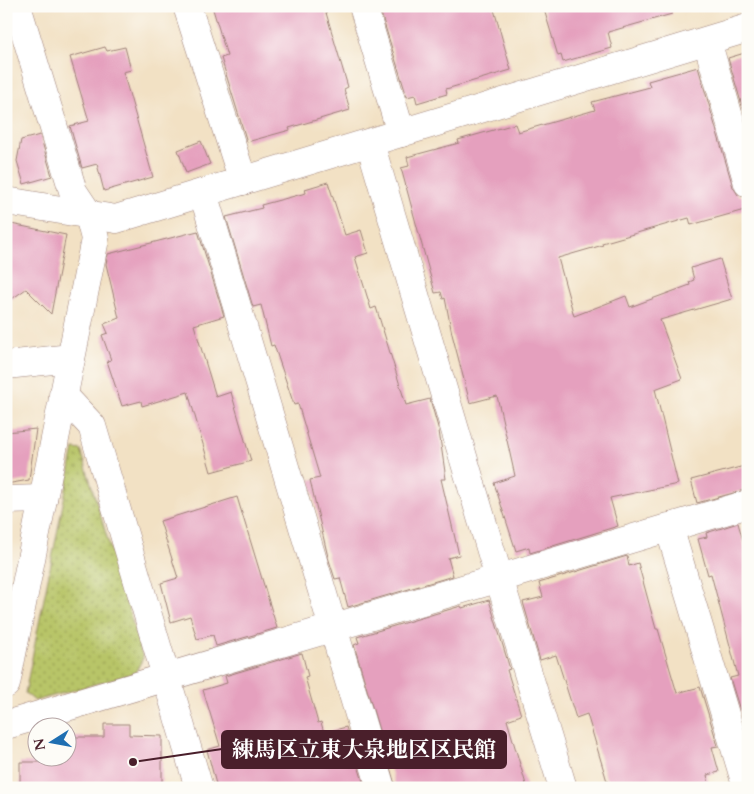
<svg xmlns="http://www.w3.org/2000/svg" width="754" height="794" font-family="Cardo,'Noto Serif JP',serif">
<defs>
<pattern id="green-dots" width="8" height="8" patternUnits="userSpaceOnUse" patternTransform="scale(1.25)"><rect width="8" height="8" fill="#b8c567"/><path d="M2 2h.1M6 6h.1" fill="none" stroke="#989f55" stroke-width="1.8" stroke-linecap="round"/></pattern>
</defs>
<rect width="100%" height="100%" fill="#fdfcf7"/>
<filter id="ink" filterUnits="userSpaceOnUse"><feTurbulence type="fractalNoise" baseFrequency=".02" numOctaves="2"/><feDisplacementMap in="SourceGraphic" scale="10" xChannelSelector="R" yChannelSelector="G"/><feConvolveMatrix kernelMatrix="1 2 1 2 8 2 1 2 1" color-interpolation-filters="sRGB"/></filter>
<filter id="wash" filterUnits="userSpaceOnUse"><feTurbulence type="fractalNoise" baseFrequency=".0096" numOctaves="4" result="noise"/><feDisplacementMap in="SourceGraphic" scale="20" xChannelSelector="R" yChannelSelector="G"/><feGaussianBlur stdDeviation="1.12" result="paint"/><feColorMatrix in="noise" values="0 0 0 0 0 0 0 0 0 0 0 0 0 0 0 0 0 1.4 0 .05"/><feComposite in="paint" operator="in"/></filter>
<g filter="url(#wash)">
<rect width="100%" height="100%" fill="#f2e1c4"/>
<!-- green -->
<polygon fill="url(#green-dots)" stroke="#817249" points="74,449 81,450 143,658 135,673 35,701 25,693"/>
<g id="blocks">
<!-- building -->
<g fill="#e5a0be">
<polygon points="212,6 324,6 348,87 344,89 350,110 289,128 290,130 247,142 221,58 227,56"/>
<polygon points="395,6 493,6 511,70 446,89 447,94 417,103 415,95 407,97 380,10"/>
<polygon points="543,6 671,6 672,14 608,32 612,48 563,62 561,55 558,56"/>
<polygon points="105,47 107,51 125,47 131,70 123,72 153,177 104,191 97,164 82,168 70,126 89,121 70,57"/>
<polygon points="748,52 748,126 728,58"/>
<polygon points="698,67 733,187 738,195 748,198 748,209 691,225 689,218 602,243 603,245 558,258 574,316 626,296 630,307 690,285 689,282 694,280 691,268 720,259 732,299 660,320 682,379 655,389 678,484 610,498 618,526 530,553 529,547 516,551 494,483 515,476 497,396 470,403 452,334 445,298 443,299 441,292 435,293 401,168 409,166 407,157 459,143 458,140 515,124 518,132 595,110 592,102 650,87 648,81"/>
<polygon points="40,135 52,176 24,184 17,161 21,140"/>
<polygon points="201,141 210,164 186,173 178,150"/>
<polygon points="328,182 345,235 361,230 368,253 355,257 371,309 376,307 406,405 430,399 439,431 446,479 441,479 459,555 448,558 453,576 348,607 340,578 335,579 328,557 310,480 320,478 298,404 294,405 274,345 271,346 261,305 253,307 226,217 262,208 261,205 306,193 305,189"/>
<polygon points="6,223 66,235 51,314 26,289 6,303"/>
<polygon points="198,231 224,316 194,325 216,397 231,392 251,461 211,472 188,392 142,406 141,401 122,406 107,361 111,360 102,335 108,333 104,324 119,318 106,264 108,254"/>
<polygon points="36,429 29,480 6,484 6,432"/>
<polygon points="748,465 748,489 697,503 691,480"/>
<polygon points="237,497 277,628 216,646 213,635 197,639 190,616 171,622 161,583 178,578 160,521"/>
<polygon points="738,523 748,558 748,736 730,678 738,676 711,574 708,575 698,539 707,537 706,533"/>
<polygon points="627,556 629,566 638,563 656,629 658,629 677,693 700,687 718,746 712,747 719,772 707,775 710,788 609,788 587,714 576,718 556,655 540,660 523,602 543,597 539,583"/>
<polygon points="489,600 510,669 507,670 521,715 507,720 527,788 396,788 354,645 359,643 357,637 461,606 462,608"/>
<polygon points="302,653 308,676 305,677 318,723 321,722 324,733 346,727 365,788 217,788 207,750 220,746 203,690 227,683 225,676"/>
<polygon points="104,724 129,724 129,735 162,736 162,788 20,788 20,762 43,762 43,756 68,756 68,737 104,737"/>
</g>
</g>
</g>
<g filter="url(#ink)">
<use href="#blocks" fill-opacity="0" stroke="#9e8078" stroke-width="1"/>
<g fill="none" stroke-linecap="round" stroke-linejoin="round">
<!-- minor casing -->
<g stroke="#9e8078" stroke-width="29">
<g id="minor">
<polyline points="187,6 243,181"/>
<polyline points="363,6 401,133"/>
<polyline points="707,41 748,183"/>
<polyline points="370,143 499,578 563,788"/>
<polyline points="203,193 381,788"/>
<polyline points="6,201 116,219 748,28"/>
<polyline points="6,365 71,358"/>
<polyline points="63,395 92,426 199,788"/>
<polyline points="6,500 43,499"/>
<polyline points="669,527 747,788"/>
<polyline points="6,684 95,239 89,215 73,191 17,6"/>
<polyline points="6,725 748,504"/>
</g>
</g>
<!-- minor -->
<use href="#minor" stroke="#fff" stroke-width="28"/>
</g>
</g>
<!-- callouts -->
<path fill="none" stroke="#4a1f2b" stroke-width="2" d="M133 762L222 749"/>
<circle fill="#4a1f2b" stroke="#fdfcf7" stroke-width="2" cx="133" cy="762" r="5"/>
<rect fill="#4a1f2b" stroke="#4a1f2b" stroke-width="2" x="222" y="731" width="284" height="37" rx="5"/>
<g font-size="22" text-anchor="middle" font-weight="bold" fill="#fff">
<text x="364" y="757">練馬区立東大泉地区区民館</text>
</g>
<!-- margin -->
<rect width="754" height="794" fill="none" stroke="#fdfcf7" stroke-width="25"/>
<!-- north arrow -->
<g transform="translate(52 742) rotate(259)"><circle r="24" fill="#fdfcf7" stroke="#b5a4a5"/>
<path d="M0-4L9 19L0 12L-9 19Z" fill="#1f6fb2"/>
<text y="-8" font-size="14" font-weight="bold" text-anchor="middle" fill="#4a1f2b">N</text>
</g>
</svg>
